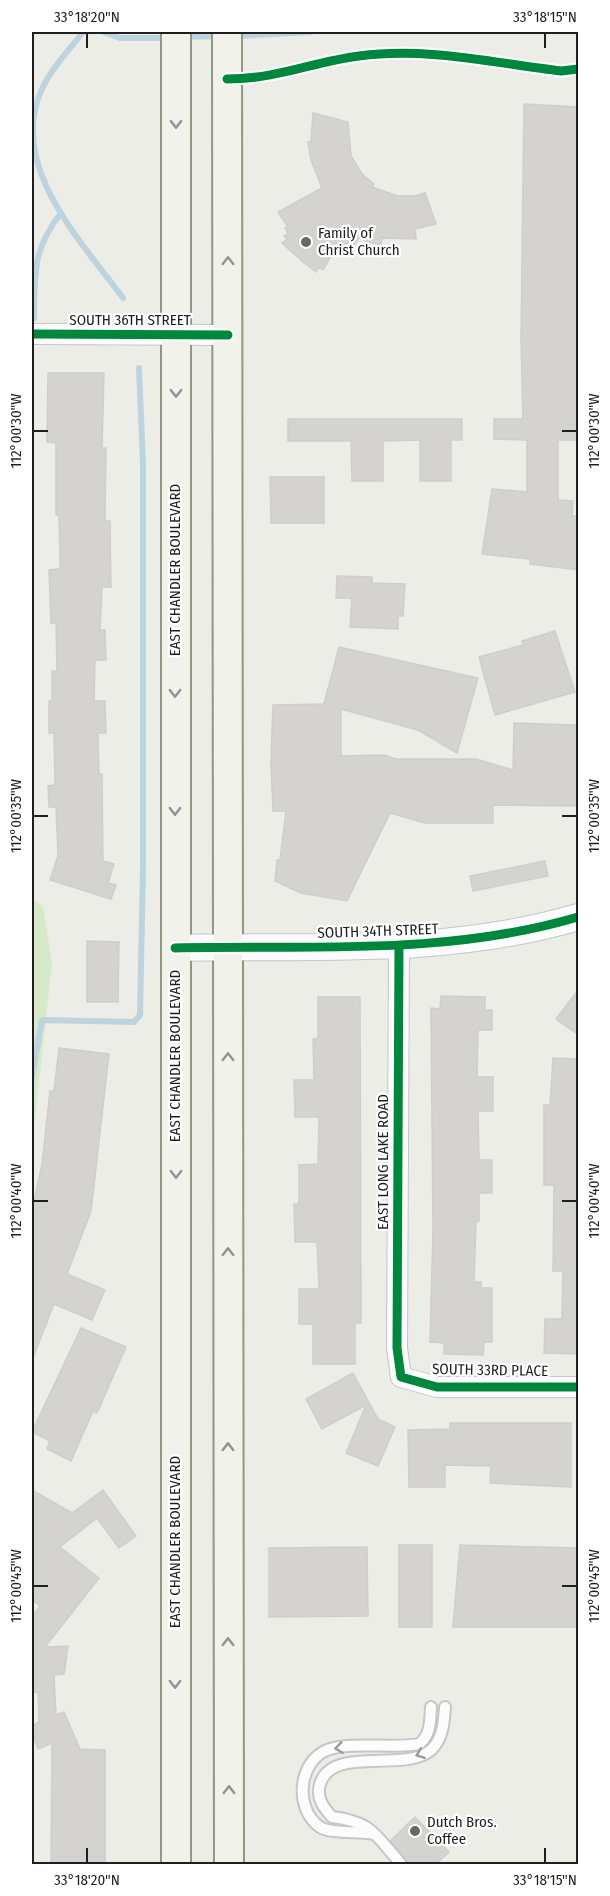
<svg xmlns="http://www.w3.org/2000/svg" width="610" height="1896" font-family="'Fira Sans Condensed',sans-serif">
<rect width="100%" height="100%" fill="#edede8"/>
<!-- grass -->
<polygon fill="#d6e9c9" points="32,899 43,906 52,963 32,1148"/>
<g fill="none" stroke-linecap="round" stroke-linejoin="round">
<!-- stream -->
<g stroke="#bdd4de" stroke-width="6">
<path d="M83 32C69 50 50 70 41 91 8 167 82 242 123 298"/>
<polyline points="104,32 120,38 168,38"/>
<polyline points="235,36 311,32"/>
<polyline points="184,37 219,36"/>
<path d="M34 318C35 273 32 250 61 213"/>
<polyline points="32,1078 42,1020 134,1022 140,1015 143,867 143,464 139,368"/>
</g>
</g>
<!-- building -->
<g fill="#d4d3cf" stroke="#d0cec9" stroke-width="1.5">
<polygon points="524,104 579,107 579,371 576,440 558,440 558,500 573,501 572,516 579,516 579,570 530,564 530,559 482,554 492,489 527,492 527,440 494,439 494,419 523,419 521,340"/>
<polygon points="313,113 348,122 351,156 362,174 374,184 372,187 398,196 415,196 425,193 436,224 415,229 416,239 382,238 381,246 358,238 353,249 347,247 343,256 334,251 323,270 319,267 316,272 303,262 282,243 287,239 284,236 288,234 285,228 288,227 278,212 322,188 311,160 308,142 311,141"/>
<polygon points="48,373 104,373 102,448 106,448 105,521 110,521 111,587 102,587 100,630 105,630 106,660 95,660 94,701 105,701 106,733 98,733 99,774 102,774 103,861 114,864 108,883 116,885 111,899 50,880 58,856 56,807 49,807 48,786 55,785 54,733 49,733 49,701 52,701 52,671 57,671 56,623 51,623 49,570 60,569 60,557 59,515 56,515 56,443 47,442"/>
<polygon points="288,419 462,419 462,440 451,440 451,481 420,481 420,440 383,441 383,481 352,481 351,441 288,441"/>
<polygon points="270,477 324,477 324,523 271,523"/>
<polygon points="337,576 372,577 372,583 405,584 403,616 398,616 398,629 350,627 352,598 336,598"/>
<polygon points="555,631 575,692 495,715 479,657 523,645 522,641"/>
<polygon points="339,647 478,678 457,753 418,730 341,709 341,756 384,755 396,759 476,759 513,770 514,723 576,725 579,806 493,805 493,823 425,823 390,813 347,901 301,893 275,881 277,860 280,860 286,811 273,811 271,762 273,705 324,704"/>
<polygon points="545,861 548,876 473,891 470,876"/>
<polygon points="87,941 119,942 118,1002 87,1002"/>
<polygon points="579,989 579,1035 556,1019"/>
<polygon points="441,996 485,997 485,1010 492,1010 492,1030 478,1030 477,1077 493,1077 493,1111 478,1111 479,1160 492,1160 492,1193 479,1193 479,1221 476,1221 474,1282 481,1282 481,1288 492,1288 492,1342 484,1342 483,1355 444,1354 444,1343 430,1342 433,1230 431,1008 440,1009"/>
<polygon points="318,997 360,997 361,1323 355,1323 355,1364 313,1364 313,1324 299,1324 299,1289 319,1289 317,1242 295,1242 294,1204 299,1204 299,1165 318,1164 319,1117 295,1117 294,1080 314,1080 313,1039 318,1038"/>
<polygon points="59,1048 109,1054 91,1211 67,1274 105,1290 92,1320 54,1304 33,1358 32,1210 42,1164 50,1091 54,1091"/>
<polygon points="553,1058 579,1059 579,1354 544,1353 545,1319 562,1319 563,1271 553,1271 554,1185 544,1185 544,1105 550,1105"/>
<polygon points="81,1328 126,1347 97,1413 93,1411 71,1461 47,1449 50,1441 32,1432"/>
<polygon points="353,1373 378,1419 395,1427 378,1466 346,1453 366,1405 322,1429 306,1399"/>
<polygon points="450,1423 571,1423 571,1487 490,1483 491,1466 445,1465 445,1487 409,1487 408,1430 450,1429"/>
<polygon points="32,1490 72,1513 103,1490 136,1536 119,1548 97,1518 60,1547 99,1578 45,1647 68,1646 64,1674 54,1675 56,1715 64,1712 80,1749 105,1750 105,1864 51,1864 52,1743 38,1749 32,1732 32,1726 39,1722 38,1692 32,1693 32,1616 40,1606 32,1600"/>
<rect x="399" y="1545" width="33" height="82"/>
<polygon points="460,1545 579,1548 579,1627 453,1627"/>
<polygon points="367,1547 368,1616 269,1617 269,1548"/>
<polygon points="415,1817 449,1852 436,1864 408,1864 391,1840"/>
</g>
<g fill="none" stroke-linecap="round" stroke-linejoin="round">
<!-- service casing -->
<g stroke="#c6c6c4" stroke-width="14">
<g id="service">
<path d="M374 1834C360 1831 329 1834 320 1827 294 1809 298 1762 327 1750 351 1741 393 1749 419 1744 431 1735 430 1721 431 1707"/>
<path d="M401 1864C375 1835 373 1822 332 1817 323 1807 316 1798 320 1784 332 1745 405 1773 431 1750 443 1739 444 1722 445 1707"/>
</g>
</g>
<!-- minor casing -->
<g stroke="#c6c6c4" stroke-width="22">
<g id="minor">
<polyline points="32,334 228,335"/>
<polyline points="399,947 397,1348 401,1377 437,1387 578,1387"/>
</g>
</g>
<!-- tertiary casing -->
<g stroke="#c6c6c4" stroke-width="28">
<path id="tertiary" d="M175 948C312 945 446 956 578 917"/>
</g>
<!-- secondary casing -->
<g stroke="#929781" stroke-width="32">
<g id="secondary">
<polyline points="176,32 176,1864"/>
<polyline points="227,32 229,1864"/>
</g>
</g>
<!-- service -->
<use href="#service" stroke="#fcfcfc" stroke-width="10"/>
<!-- minor -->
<use href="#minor" stroke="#fcfcfc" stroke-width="20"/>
<!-- tertiary -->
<use href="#tertiary" stroke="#fcfcfc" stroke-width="26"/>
<!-- secondary -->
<use href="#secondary" stroke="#f1f3eb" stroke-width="28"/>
<!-- cycleway casing -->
<g stroke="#fff" stroke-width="13">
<g id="cycleway">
<path d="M227 79C278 79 312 62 359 56 427 47 494 63 561 71L578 69"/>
<polyline points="32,334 228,335"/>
<polyline points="399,947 397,1348 401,1377 437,1387 578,1387"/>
<path d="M175 948C312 945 446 956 578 917"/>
</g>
</g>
<!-- cycleway -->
<use href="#cycleway" stroke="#00873e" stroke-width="9"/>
</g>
<!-- one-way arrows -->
<defs><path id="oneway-chevron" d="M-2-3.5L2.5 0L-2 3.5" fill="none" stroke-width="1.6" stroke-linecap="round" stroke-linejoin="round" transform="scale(1.5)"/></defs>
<g stroke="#92948f">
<use href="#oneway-chevron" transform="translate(176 124) rotate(90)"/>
<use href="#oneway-chevron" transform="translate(228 261) rotate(-90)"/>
<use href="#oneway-chevron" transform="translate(176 393) rotate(90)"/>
<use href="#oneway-chevron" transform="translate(175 693) rotate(90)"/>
<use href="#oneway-chevron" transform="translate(175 811) rotate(90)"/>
<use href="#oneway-chevron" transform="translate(228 1057) rotate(-90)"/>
<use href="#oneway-chevron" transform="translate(176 1174) rotate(90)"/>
<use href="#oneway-chevron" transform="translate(228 1252) rotate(-90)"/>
<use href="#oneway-chevron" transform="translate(228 1447) rotate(-90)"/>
<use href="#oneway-chevron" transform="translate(228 1642) rotate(-90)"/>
<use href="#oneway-chevron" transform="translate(175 1684) rotate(90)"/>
<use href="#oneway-chevron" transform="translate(229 1790) rotate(-90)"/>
</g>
<g stroke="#999">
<use href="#oneway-chevron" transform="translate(339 1748) rotate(172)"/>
<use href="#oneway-chevron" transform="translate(420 1754) rotate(159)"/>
</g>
<!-- ticks -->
<path fill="none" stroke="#1f1f1f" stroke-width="2" d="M87 33V48M545 33V48M33 431H48M562 431H577M33 816H48M562 816H577M33 1201H48M562 1201H577M33 1586H48M562 1586H577M87 1848V1863M545 1848V1863"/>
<!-- markers -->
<g fill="#676765" stroke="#fff" stroke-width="2">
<circle cx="306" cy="242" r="6"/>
<circle cx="415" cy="1831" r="6"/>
</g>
<g text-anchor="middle" stroke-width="4.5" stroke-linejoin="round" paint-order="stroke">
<!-- poi labels -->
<g font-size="15" fill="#1f1f1f" stroke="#fff" text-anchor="start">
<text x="318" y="238">Family of<tspan x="318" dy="17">Christ Church</tspan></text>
<text x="427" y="1827">Dutch Bros.<tspan x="427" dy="17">Coffee</tspan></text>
</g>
<!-- street labels -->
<g font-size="15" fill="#1f1f1f" stroke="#fff">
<text x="130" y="325">SOUTH 36TH STREET</text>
<text transform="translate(175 570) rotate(-90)" y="5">EAST CHANDLER BOULEVARD</text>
<text transform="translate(378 931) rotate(-2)" y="5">SOUTH 34TH STREET</text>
<text transform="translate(175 1056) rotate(-90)" y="5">EAST CHANDLER BOULEVARD</text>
<text transform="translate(383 1162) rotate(-90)" y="5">EAST LONG LAKE ROAD</text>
<text transform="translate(490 1370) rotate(1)" y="5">SOUTH 33RD PLACE</text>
<text transform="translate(175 1542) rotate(-90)" y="5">EAST CHANDLER BOULEVARD</text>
</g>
</g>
<!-- border -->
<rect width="610" height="1896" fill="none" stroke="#ffffff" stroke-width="66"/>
<rect x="33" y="33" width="544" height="1830" fill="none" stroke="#1f1f1f" stroke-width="2"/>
<g font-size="15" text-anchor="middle" fill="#1f1f1f">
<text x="87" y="22">33°18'20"N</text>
<text x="545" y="22">33°18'15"N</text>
<text transform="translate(594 431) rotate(-90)" y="5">112°00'30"W</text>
<text transform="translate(16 431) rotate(-90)" y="5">112°00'30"W</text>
<text transform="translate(16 816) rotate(-90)" y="5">112°00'35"W</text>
<text transform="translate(594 816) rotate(-90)" y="5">112°00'35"W</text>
<text transform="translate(594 1201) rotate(-90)" y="5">112°00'40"W</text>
<text transform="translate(16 1201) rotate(-90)" y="5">112°00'40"W</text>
<text transform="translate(594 1586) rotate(-90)" y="5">112°00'45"W</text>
<text transform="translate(16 1586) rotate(-90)" y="5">112°00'45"W</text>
<text x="87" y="1885">33°18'20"N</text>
<text x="545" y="1885">33°18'15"N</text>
</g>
</svg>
